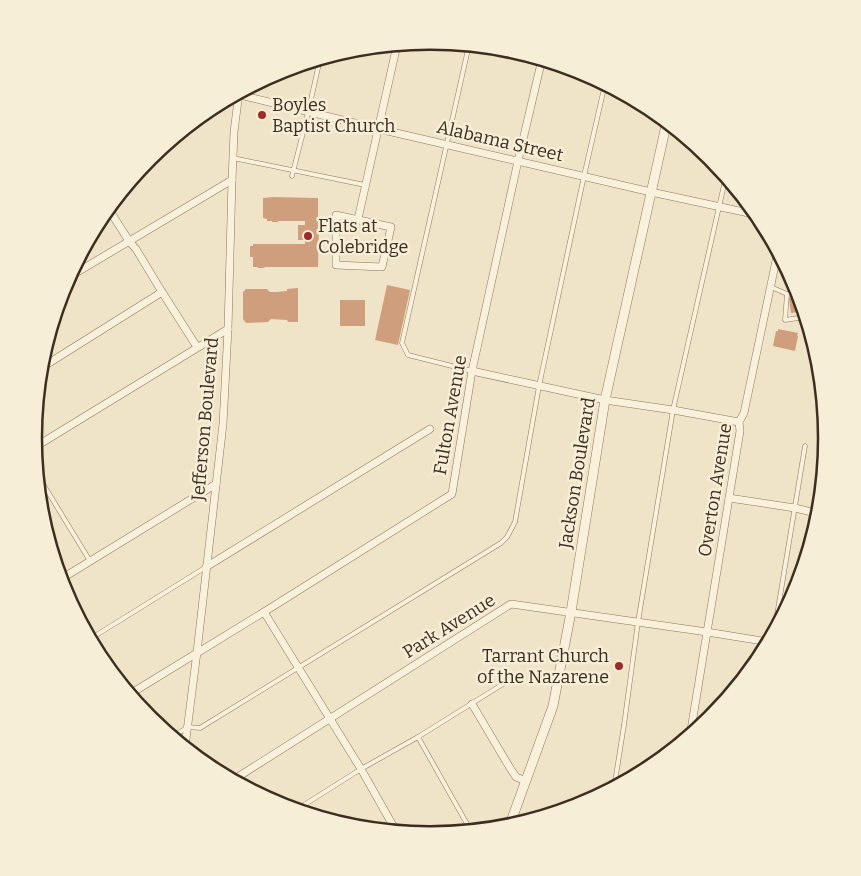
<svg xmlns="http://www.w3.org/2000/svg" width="861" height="876" font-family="Bitter,serif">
<rect width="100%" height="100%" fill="#f0e4c8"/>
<!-- building -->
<g fill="#cf9f7d">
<polygon points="273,197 318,198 318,226 319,225 318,267 265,267 264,268 258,268 258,267 253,267 253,257 250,257 250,246 253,246 253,244 305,244 305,240 298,240 298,225 305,225 305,221 278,221 278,222 272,222 272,221 267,221 267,219 263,218 263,198"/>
<polygon points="387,285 410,290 398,345 375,340"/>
<polygon points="298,288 298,322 288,322 287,320 271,319 268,322 246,323 243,319 243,292 246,289 267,289 270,292 276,292 287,291 287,289"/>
<polygon points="798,297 800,312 791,313 789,298"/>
<rect x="340" y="300" width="25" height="26"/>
<polygon points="778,329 798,333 797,336 798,336 795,351 773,346 776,331 778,331"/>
</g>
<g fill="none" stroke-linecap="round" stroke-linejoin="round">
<!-- service casing -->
<g stroke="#8d765c" stroke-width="5">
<g id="service">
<polyline points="469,45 402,343 408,355 472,371"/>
<polyline points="233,158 365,185"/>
<polyline points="292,176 308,113 320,59"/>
<polyline points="771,287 787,294 799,292"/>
<polyline points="787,294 785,320 805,317"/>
<polyline points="803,306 805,317 806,317"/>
<polyline points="37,474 90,561"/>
<polyline points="774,633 805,446"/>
<polyline points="90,639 206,567"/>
<polyline points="172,737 188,727 200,728 501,543 507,537 515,522 539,386 584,176 605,84"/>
<polyline points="418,737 471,831"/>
<polyline points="614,788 624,725 638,622 673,410 726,176"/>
<polyline points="296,810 361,769 418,737 511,679"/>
</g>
</g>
<!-- minor casing -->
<g stroke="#8d765c" stroke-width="8">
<g id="minor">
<polyline points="236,94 379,129 651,192 758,215"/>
<polyline points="108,208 129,241 136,249 162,292 197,347"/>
<polygon points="336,215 391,227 382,267 336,265"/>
<polyline points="358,219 397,45"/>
<polyline points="69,277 232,180"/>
<polyline points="41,368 162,292"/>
<polyline points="472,371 605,400 673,410 739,422"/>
<polyline points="35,447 228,329"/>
<polyline points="729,498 795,508 820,514"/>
<polyline points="206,567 430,429"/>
<polyline points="61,579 216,484"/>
<polyline points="264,612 361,769 396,831"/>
<polyline points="130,694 264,612 452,494 472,371 518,161 542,59"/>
<polyline points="472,704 510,768 516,777 526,781"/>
<polyline points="690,736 740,431 739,422 744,413 778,251"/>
<polyline points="185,747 197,652 223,424 228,329 232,180 234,132 239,92"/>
<polyline points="233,780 511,604 707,632 769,642"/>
</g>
</g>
<!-- tertiary casing -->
<g stroke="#8d765c" stroke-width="10">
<polyline id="tertiary" points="509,827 553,706 571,612 605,400 667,121"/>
</g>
<!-- service -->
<use href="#service" stroke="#faf1dc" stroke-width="4"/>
<!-- minor -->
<use href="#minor" stroke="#faf1dc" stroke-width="7"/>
<!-- tertiary -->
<use href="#tertiary" stroke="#faf1dc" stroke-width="9"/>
</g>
<!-- markers -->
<g fill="#9e2a2b" stroke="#f7eed8" stroke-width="2">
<circle cx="262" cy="115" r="5"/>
<circle cx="308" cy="236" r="5"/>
<circle cx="619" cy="666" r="5"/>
</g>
<g text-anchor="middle" stroke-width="5" stroke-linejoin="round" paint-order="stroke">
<!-- poi labels -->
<g font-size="18" fill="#3d2e20" stroke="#f7eed8" text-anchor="start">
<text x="272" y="111">Boyles<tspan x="272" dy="21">Baptist Church</tspan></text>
<text x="318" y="232">Flats at<tspan x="318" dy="21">Colebridge</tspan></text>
<text x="609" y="662" text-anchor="end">Tarrant Church<tspan x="609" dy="21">of the Nazarene</tspan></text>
</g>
<!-- street labels -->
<g font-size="18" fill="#3d2e20" stroke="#f7eed8">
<text transform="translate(500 141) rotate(13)" y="6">Alabama Street</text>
<text transform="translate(450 415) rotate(-80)" y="6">Fulton Avenue</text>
<text transform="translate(205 419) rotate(-85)" y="6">Jefferson Boulevard</text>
<text transform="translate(577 473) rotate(-81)" y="6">Jackson Boulevard</text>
<text transform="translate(715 490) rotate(-81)" y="6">Overton Avenue</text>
<text transform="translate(449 626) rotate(-32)" y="6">Park Avenue</text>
</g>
</g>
<!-- crop -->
<path d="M0 0H861V876H0ZM42 438a388 388 0 1 1 776 0a388 388 0 1 1-776 0Z" fill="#f7eed8" fill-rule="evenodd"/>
<path fill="none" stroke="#3d2e20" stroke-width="2.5" d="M42 438a388 388 0 1 1 776 0a388 388 0 1 1-776 0Z"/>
</svg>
